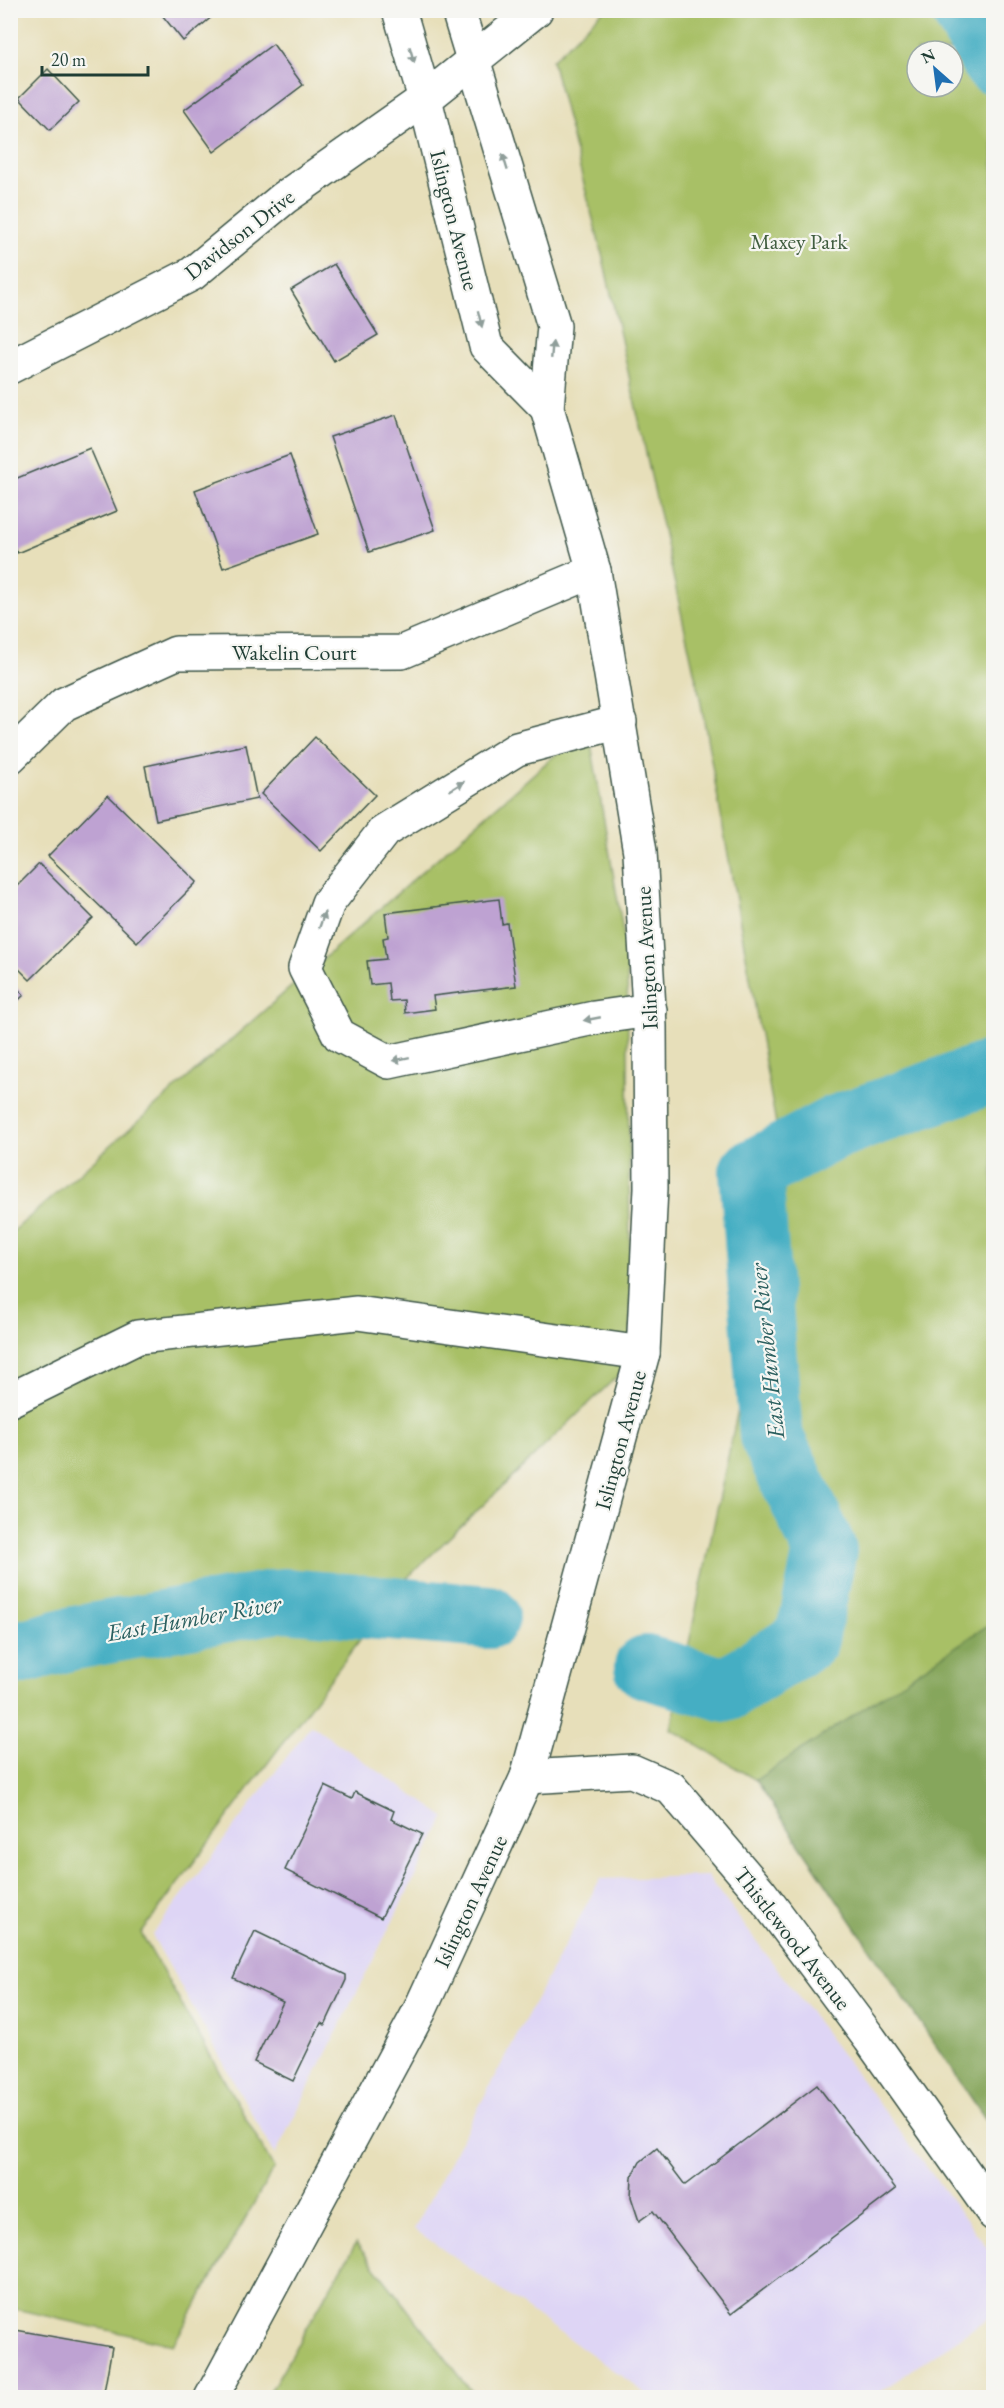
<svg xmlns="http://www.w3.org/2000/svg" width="1004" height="2408" font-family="'EB Garamond',serif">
<rect width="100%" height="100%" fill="#f6f6f2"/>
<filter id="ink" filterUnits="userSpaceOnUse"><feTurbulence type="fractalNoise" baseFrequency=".0167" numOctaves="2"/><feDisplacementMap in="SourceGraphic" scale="12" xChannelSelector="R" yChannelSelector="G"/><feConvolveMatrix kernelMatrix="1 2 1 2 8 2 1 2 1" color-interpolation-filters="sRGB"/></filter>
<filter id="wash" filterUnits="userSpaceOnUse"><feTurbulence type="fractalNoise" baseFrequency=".008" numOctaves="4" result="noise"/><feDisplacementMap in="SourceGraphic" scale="24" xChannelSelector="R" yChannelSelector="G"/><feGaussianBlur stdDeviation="1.35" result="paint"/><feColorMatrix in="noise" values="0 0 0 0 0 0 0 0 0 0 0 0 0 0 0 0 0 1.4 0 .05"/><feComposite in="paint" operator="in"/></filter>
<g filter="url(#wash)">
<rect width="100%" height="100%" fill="#e7dfba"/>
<!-- built -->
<g fill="#ded5f5">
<polygon points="311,1725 445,1817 275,2155 152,1935"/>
<polygon points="707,1876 993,2255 993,2315 872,2397 651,2397 414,2229 600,1879"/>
</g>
<!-- green -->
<g fill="#a8c066" stroke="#647e4d" stroke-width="1.5" fill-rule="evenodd">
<path d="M603 11H993V2130L756 1780 671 1729 786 1180 700 698 603 258 552 60ZM917 51H953V87H917Z"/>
<polygon points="588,726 627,955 631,1363 403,1582 141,1933 274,2168 173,2345 11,2308 10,1234"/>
<polygon points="356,2243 476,2397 267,2397"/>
</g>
<!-- forest -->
<polygon fill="#86a65b" stroke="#527248" stroke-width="1.5" points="993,1622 993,2130 756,1780"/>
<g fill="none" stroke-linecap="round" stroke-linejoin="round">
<!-- river -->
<g stroke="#44aec3" stroke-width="64">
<polyline points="963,10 994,63"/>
<polyline points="10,1655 69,1639 283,1600 488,1617"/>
<polyline points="646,1667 726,1690 807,1639 825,1550 771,1436 751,1172 836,1127 994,1071"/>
</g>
</g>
<g id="blocks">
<!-- building -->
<g fill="#bea2d2">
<polygon points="158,10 220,10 183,41"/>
<polygon points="273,44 303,85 214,152 184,110"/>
<polygon points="48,69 79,102 50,130 19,98"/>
<polygon points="334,264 378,335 334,361 291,290"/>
<polygon points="396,415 435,530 369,552 330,437"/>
<polygon points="90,448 117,511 17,553 10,539 10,481"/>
<polygon points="290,455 318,534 223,568 195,490"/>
<polygon points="315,737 375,795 321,851 261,794"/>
<polygon points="246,745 257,799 156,820 145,766"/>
<polygon points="108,795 197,882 137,942 48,856"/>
<polygon points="39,864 93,918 30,980 10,960 10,893"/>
<polygon points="499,899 502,924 507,923 516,986 433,996 435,1009 405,1013 404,1000 390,1001 388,983 370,985 367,961 386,959 383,938 388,937 385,913"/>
<polygon points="10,981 24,995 10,1008"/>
<polygon points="325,1786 352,1799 355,1792 394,1811 391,1819 422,1834 381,1918 285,1870"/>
<polygon points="255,1931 346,1975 346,1980 325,2025 321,2023 293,2081 254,2062 283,2002 233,1978"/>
<polygon points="817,2085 896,2189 731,2314 653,2211 639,2221 631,2197 632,2177 640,2162 657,2148 685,2185"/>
<polygon points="10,2329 112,2347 103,2398 10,2398"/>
</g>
</g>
</g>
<g filter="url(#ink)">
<use href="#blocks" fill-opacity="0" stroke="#3d5548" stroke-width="1.5"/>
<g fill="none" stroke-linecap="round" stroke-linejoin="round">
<!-- minor casing -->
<g stroke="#3d5548" stroke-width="36">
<g id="minor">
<polyline points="10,367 192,274 284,198 425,99 536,10"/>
<polyline points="620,722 517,749 384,831 328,903 305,968 339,1035 389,1062 594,1018 650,1010"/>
<polyline points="10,757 64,704 176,653 402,652 594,571"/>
<polyline points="10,1400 138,1337 357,1313 643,1353"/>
<polyline points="527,1777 632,1771 671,1788 760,1892 870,2039 994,2214"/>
</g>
</g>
<!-- major casing -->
<g stroke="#3d5548" stroke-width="36">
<g id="major">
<polyline points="399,10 425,99 486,346 547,408"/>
<polyline points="211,2398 419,2012 527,1777 643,1353 651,1188 650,1026 640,852 594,571 547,408 554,326 458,10"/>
</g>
</g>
<!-- minor -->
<use href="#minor" stroke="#fff" stroke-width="33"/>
<!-- major -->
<use href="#major" stroke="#fff" stroke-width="33"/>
</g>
<!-- one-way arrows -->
<defs><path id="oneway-solid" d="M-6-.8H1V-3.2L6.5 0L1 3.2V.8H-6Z" transform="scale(1.5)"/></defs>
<g fill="#8f9e9a">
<use href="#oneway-solid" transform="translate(412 55) rotate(74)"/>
<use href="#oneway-solid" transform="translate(505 162) rotate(-107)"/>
<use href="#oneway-solid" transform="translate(480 319) rotate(76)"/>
<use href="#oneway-solid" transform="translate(552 350) rotate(-85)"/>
<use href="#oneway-solid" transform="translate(457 786) rotate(-32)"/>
<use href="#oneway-solid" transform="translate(322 920) rotate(-71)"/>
<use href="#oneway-solid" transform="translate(592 1019) rotate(169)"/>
<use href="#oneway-solid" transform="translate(401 1059) rotate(168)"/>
</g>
</g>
<g text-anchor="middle" stroke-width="4.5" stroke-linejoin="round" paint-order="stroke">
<!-- street labels -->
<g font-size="22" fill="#1f3d34" stroke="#f6f6f2">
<text transform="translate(455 220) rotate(76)" y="8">Islington Avenue</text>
<text transform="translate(239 234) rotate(-38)" y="8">Davidson Drive</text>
<text x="294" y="660">Wakelin Court</text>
<text transform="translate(646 958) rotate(-93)" y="8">Islington Avenue</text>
<text transform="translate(620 1440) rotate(-75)" y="8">Islington Avenue</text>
<text transform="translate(470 1901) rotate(-65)" y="8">Islington Avenue</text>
<text transform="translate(793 1938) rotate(52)" y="8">Thistlewood Avenue</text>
</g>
<!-- park labels -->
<g font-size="22" fill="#415e40" stroke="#f6f6f2">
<text x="799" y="249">Maxey Park</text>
</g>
<!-- water labels -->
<g font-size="24" font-style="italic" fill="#2a5f5f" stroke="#f6f6f2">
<text transform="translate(767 1351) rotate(-96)" y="8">East Humber River</text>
<text transform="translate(194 1618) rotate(-10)" y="8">East Humber River</text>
</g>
</g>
<!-- margin -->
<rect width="1004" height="2408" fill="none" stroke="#f6f6f2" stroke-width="36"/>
<!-- north arrow -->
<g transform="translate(935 69) rotate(332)"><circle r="28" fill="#f6f6f2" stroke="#a0aca6" stroke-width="1.5"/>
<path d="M0-4.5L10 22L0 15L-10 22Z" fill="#1f6fb2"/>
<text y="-9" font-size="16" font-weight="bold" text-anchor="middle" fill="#1f3d34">N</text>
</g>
<!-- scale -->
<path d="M42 66v9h106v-9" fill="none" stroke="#1f3d34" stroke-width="3"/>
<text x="51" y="66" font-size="18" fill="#1f3d34" stroke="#f6f6f2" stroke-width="4.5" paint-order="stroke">20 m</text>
</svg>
